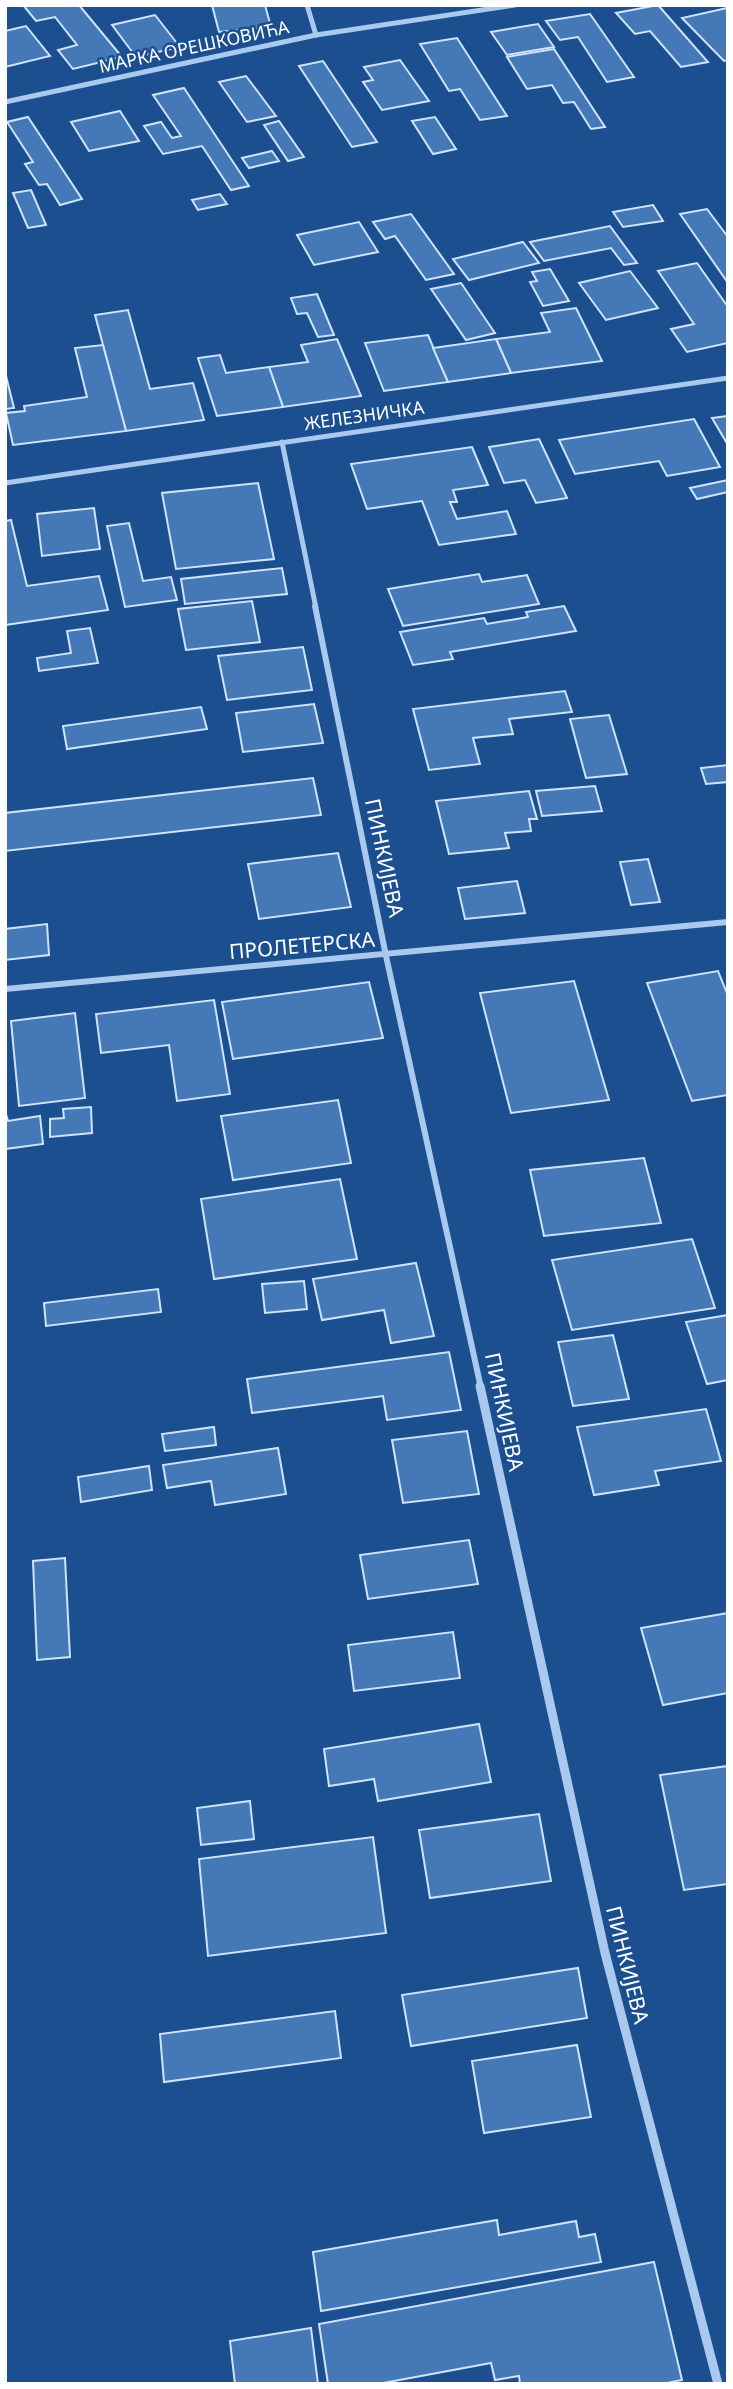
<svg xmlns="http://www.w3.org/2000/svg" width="733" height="2389" font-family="'Noto Sans',sans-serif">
<rect width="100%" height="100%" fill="#1b4f8f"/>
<!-- building -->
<g fill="#4478b7" stroke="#cfe3fa" stroke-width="2">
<polygon points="23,5 79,5 122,57 73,69 58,50 77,45 55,17 36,21"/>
<polygon points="212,5 265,5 271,27 219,32"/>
<polygon points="658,5 708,62 681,67 650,31 635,34 616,13"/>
<polygon points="727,8 728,60 724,61 682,18"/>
<polygon points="590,14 634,77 607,82 578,37 560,40 546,21"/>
<polygon points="155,15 180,47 136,57 112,25"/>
<polygon points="538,24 554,47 507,55 491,32"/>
<polygon points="26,26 50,56 5,67 5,31"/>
<polygon points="457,38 507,116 480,120 460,89 449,91 420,44"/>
<polygon points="554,49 605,127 591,129 574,102 563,103 552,85 527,89 507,57"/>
<polygon points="400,60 429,101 382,110 363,82 373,80 364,67"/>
<polygon points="323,61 377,142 352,147 299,66"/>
<polygon points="246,76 276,116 247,122 219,82"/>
<polygon points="184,88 249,186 231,190 202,146 163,154 144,126 161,122 172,138 181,136 153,95"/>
<polygon points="120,111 139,141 89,151 71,122"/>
<polygon points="28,117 82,199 60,205 47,184 39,185 25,164 33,162 7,122"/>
<polygon points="435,117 456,149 433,154 412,121"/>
<polygon points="279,121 304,157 288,161 264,125"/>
<polygon points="272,151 279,161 249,168 242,158"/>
<polygon points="31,190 46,225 28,228 13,193"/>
<polygon points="220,194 227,204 198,210 192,200"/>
<polygon points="653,205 663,221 623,227 613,212"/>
<polygon points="707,209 728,237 728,283 680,214"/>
<polygon points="411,214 454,274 426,280 395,236 385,239 373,222"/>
<polygon points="359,222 378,252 314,265 297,235"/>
<polygon points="610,226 637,263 624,265 611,248 544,261 530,242"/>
<polygon points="523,242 539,263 469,280 453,259"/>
<polygon points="697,263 728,307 728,343 687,352 671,329 694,324 658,271"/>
<polygon points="550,269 569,301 543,306 530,282 537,281 532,272"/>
<polygon points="630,271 658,308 606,320 579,283"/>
<polygon points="461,283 495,333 466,340 431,289"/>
<polygon points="317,294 334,335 318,337 307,313 297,314 291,298"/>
<polygon points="576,308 602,361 511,373 496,339 550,332 541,313"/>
<polygon points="128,310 150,389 193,383 204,420 126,431 95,315"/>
<polygon points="428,335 448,382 384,391 365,343"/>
<polygon points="337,339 361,396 283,407 269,367 308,362 301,345"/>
<polygon points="496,339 511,373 448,382 433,348"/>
<polygon points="103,345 126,431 13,445 6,413 25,411 24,406 87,397 75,348"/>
<polygon points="220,355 226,373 269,367 283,407 217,416 198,358"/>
<polygon points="5,372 14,408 5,409"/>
<polygon points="728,416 728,445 712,418"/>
<polygon points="694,419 720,467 667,476 659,461 575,474 559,440"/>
<polygon points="539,439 567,498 536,503 525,480 504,483 489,447"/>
<polygon points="472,447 488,485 453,490 457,502 450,502 457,519 507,511 516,534 439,545 422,501 367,509 351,464"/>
<polygon points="728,480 728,492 697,499 690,488"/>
<polygon points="258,483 274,559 176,569 162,493"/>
<polygon points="94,508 100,549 42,556 37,514"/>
<polygon points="11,520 27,586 99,576 108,610 5,625 5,521"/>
<polygon points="129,523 143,581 171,577 177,600 125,607 107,526"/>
<polygon points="282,568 287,594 185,604 181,579"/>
<polygon points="479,574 482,582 527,575 539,604 403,626 388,589"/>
<polygon points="252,601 260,642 186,650 178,609"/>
<polygon points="564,606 576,631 450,652 453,659 413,665 400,632 484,618 487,624 528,617 526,612"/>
<polygon points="90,628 98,663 39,671 37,658 71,653 67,631"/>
<polygon points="303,647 312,690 227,700 218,656"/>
<polygon points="565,691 572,712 509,719 513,734 473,738 480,764 429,770 413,709"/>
<polygon points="314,704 323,743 243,752 236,713"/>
<polygon points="201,707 207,729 67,749 63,726"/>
<polygon points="609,715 627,774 586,778 570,719"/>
<polygon points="728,765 728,782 706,784 701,768"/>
<polygon points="313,778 321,815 5,851 5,813"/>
<polygon points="595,786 602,811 542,816 536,791"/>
<polygon points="529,791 537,819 529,819 531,831 505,833 509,848 449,854 436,801"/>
<polygon points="338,853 351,907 259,919 248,864"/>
<polygon points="648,859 660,902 631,905 620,862"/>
<polygon points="517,881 525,913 465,919 458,888"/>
<polygon points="47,924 49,955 5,960 5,929"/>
<polygon points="718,971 728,996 728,1095 692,1101 647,983"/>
<polygon points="574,981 609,1100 511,1113 480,993"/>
<polygon points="369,982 383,1038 233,1059 222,1002"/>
<polygon points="214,1000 230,1094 177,1101 169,1045 101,1053 96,1014"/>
<polygon points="75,1013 85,1098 19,1106 11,1021"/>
<polygon points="338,1100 351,1163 233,1180 221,1116"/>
<polygon points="91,1107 92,1133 50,1137 50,1119 64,1118 63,1109"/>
<polygon points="5,1111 8,1121 40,1116 43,1144 5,1149"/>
<polygon points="644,1158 661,1223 544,1236 530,1170"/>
<polygon points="340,1179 357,1259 214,1279 201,1199"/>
<polygon points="692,1239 715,1308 572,1330 552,1260"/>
<polygon points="416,1263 434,1336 391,1343 384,1310 322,1320 313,1279"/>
<polygon points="304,1281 307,1309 265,1313 262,1284"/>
<polygon points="158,1289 161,1312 46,1326 44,1303"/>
<polygon points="728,1315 728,1380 707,1384 686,1322"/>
<polygon points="613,1335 629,1399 573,1406 558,1342"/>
<polygon points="449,1352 461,1410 387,1420 383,1396 252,1413 247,1379"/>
<polygon points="706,1409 721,1461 655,1471 659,1485 594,1495 577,1427"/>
<polygon points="214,1427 216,1445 165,1451 162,1434"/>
<polygon points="467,1431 479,1494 403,1503 392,1440"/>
<polygon points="278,1448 286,1494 215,1505 211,1481 167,1488 163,1465"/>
<polygon points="149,1466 152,1490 81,1502 78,1477"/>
<polygon points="469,1540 478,1584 368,1599 360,1555"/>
<polygon points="65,1558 70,1657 37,1660 33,1561"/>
<polygon points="728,1613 728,1693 663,1705 641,1628"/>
<polygon points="453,1632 460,1678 354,1691 348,1645"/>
<polygon points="479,1724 491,1782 378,1801 374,1779 329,1786 324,1749"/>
<polygon points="728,1766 728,1884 684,1890 660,1775"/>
<polygon points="250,1801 254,1839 201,1845 197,1808"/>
<polygon points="539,1814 551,1881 430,1898 419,1830"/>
<polygon points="373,1837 386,1933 208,1956 199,1859"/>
<polygon points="578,1968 587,2018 411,2046 402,1995"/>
<polygon points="335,2011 341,2058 164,2082 160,2034"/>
<polygon points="577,2045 591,2117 484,2133 472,2061"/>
<polygon points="497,2220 499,2235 576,2221 579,2237 595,2234 601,2262 321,2311 313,2252"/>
<polygon points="654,2262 682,2380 662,2384 520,2384 519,2376 495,2380 491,2363 378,2384 328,2384 319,2324"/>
<polygon points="311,2328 318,2384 235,2384 230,2341"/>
</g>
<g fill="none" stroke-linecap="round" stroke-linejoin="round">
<!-- street-far2 -->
<g stroke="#a9c9ee" stroke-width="5">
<polyline points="307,5 316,35"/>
<polyline points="5,102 316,35 515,5"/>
<polyline points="282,442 316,608"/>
<polyline points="5,483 728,378"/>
</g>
<!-- street-far1 -->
<g stroke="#a9c9ee" stroke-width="6">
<polyline points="315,606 386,956 481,1388"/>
<polyline points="5,989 728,922"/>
</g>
<!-- street -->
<polyline stroke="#a9c9ee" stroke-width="9" points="480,1386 605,1953 718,2384"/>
</g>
<g text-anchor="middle" stroke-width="5" stroke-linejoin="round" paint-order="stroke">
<!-- far-street labels -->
<g font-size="18" fill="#fff" stroke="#1b4f8f">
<text transform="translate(194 47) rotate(-12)" y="6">МАРКА ОРЕШКОВИЋА</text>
<text transform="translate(364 416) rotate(-8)" y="6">ЖЕЛЕЗНИЧКА</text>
</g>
<!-- street labels -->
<g font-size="21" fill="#fff" stroke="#1b4f8f">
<text transform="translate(384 858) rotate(78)" y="7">ПИНКИЈЕВА</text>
<text transform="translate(302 946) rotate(-5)" y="7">ПРОЛЕТЕРСКА</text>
<text transform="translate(504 1412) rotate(78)" y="7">ПИНКИЈЕВА</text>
<text transform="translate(627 1965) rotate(76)" y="7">ПИНКИЈЕВА</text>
</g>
</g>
<!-- border -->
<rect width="733" height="2389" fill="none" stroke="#ffffff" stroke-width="14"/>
</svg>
